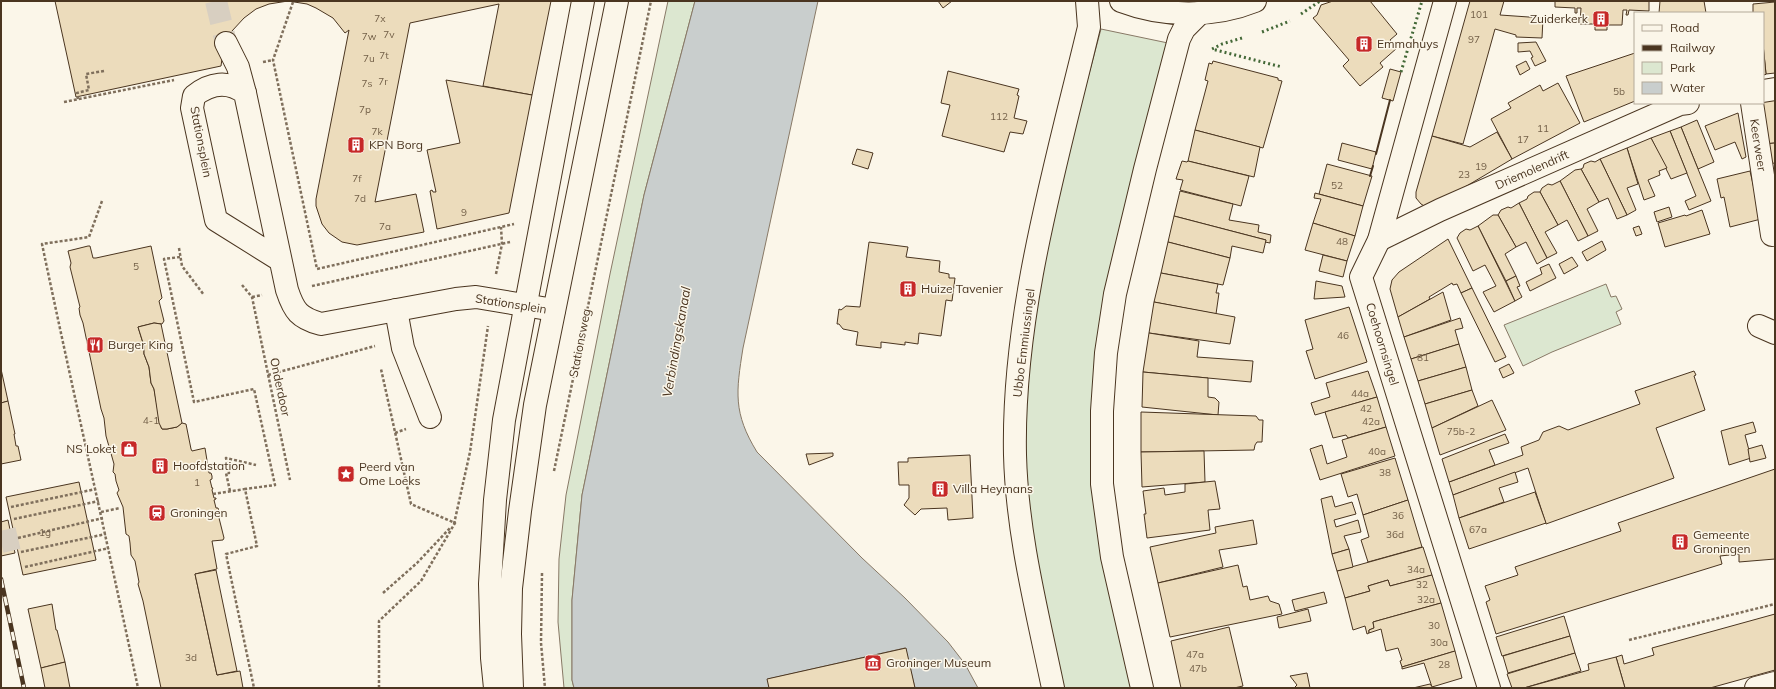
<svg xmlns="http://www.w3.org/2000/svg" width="1776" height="689" font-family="Mulish,sans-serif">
<rect width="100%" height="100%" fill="#fbf6e9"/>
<!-- green -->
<g fill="#dce7d0" stroke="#887966">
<polygon points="668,1 695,1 644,195 582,495 572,600 572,680 574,688 564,688 558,622 559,559 566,495 610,274"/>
<polygon points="1101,29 1168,43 1097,352 1131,688 1062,688 1039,586 1023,453 1031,320 1062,175"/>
<polygon points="1606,284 1611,297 1616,296 1622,309 1616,312 1621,324 1552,352 1523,366 1504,325"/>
</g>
<!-- water -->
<path fill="#c9cecd" stroke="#887966" d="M695 1H818L743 348C736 392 733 413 757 452L862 558 905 598 948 642 965 664 978 688H915L905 648 768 679 769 688H574L572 680V600L582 495 644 195Z"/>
<!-- building -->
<g fill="#ecdcbc" stroke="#4a3520">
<polygon points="55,1 551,1 532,95 483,86 499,4 410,23 375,202 416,194 424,232 357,245 342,242 329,233 322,224 316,206 316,199 349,30 345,33 333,18 316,8 307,4 288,1 269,4 256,9 244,18 232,31 223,52 221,66 76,97"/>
<polygon points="938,1 952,1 943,8"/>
<polygon points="1333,1 1370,1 1397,34 1390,40 1397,48 1380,63 1383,67 1360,86 1343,66 1349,60 1313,18 1317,15 1321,5"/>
<polygon points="1470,1 1504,1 1500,15 1543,18 1542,38 1516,37 1516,35 1495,29 1463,144 1432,136"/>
<polygon points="1555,1 1649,1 1649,11 1629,10 1628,15 1626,15 1627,10 1623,10 1622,25 1607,25 1607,30 1595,30 1595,24 1580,24 1581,8 1577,8 1577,13 1575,13 1575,8 1555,7"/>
<polygon points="1660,1 1704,1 1706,13 1659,13"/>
<polygon points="1775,2 1775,73 1766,74 1763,44 1763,13 1753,13 1753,4"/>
<polygon points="1536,42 1546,61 1535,66 1531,58 1533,57 1530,51 1518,52 1518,43"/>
<polygon points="1763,44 1766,74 1765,75 1763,74"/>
<polygon points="1635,53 1635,101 1584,122 1566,76"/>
<polygon points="1213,61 1278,78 1278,80 1282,81 1263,148 1195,130 1208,81 1205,80 1209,63 1212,64"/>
<polygon points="1526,61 1530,69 1520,75 1516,66"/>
<polygon points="1390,69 1401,72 1393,101 1382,98"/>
<polygon points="948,71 1019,89 1017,95 1019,96 1014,118 1027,121 1023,134 1010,132 1004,152 942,136 950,105 941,103"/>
<polygon points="446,80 532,95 509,213 437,229 430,191 432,190 433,192 436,192 427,150 460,143"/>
<polygon points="1558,83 1580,123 1512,159 1491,119 1511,108 1508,103 1540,85 1543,91"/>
<polygon points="1775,100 1775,143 1763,144 1763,101"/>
<polygon points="1738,113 1746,157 1742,159 1735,142 1715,150 1705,126"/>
<polygon points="1697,120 1714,162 1698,169 1681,127"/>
<polygon points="1681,127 1711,201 1689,210 1685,201 1696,196 1670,131"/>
<polygon points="1195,130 1260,147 1254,177 1188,161"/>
<polygon points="1670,131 1687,173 1671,179 1651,138"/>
<polygon points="1497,132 1512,159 1433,206 1426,207 1421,204 1416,198 1416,192 1432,136 1470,147"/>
<polygon points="1651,138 1667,168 1659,171 1660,175 1648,180 1655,196 1644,200 1627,148"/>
<polygon points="1342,143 1376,152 1372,169 1338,160"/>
<polygon points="1775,143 1775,163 1767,164 1763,144"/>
<polygon points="1627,148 1638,184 1627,188 1636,210 1627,215 1600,159"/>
<polygon points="857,149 873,153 868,169 852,164"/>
<polygon points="1600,159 1627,215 1617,219 1608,198 1599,202 1581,169 1583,168 1584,164 1591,161 1595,162"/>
<polygon points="1182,161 1187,162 1188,161 1249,176 1241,206 1180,190 1183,180 1176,179"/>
<polygon points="1327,164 1372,176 1363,206 1319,194"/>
<polygon points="1581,169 1599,202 1587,209 1598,231 1588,236 1560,181 1575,170"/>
<polygon points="1750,171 1761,219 1730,227 1724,197 1721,198 1717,179"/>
<polygon points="1560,181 1588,236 1578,241 1567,220 1558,225 1540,192 1542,188 1548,184 1552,185"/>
<polygon points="1180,191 1233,204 1229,220 1259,225 1258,232 1271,235 1270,243 1265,242 1266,240 1174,216"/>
<polygon points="1534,192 1540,192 1558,225 1545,232 1557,253 1547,258 1519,203 1527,199 1528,196"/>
<polygon points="1315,193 1363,206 1355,236 1313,223 1321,199 1314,198"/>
<polygon points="1519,203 1547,258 1537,264 1526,242 1516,247 1498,215 1501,210 1508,207 1511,208"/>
<polygon points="1669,207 1672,217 1657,222 1654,212"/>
<polygon points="1702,210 1710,234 1665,247 1658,223 1685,215 1686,216"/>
<polygon points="1493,215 1498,215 1516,247 1505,254 1516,276 1506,281 1478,226"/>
<polygon points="1174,216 1266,240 1263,253 1232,246 1230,258 1168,242"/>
<polygon points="1313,223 1355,236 1347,261 1305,250"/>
<polygon points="1478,226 1515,301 1494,312 1483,292 1496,286 1485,265 1473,271 1457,238 1460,233 1466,229 1470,230"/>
<polygon points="1639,226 1642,234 1636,236 1633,228"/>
<polygon points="1448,239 1472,288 1461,293 1457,284 1453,285 1452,283 1429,297 1430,299 1398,317 1390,289 1392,280 1399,272"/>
<polygon points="1602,241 1606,250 1587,261 1582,252"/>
<polygon points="869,242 908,247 906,257 940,261 939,272 949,274 949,278 955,278 952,301 946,300 941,336 919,333 918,344 905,342 905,345 881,342 881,348 856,345 858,332 843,329 839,324 837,324 839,309 841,310 846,306 860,307"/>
<polygon points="1168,242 1230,258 1223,285 1161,273"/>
<polygon points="88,246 90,246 93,258 96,258 151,246 162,298 159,301 164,321 162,324 154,323 138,327 144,346 144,354 149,367 151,383 154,389 161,427 162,429 167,429 177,427 182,423 186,424 191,449 192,451 205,448 209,473 211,473 212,476 212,479 210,480 212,488 213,488 212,490 214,498 216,498 216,499 214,500 216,508 218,508 220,514 218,514 224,538 223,540 212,541 217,569 195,574 217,675 240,671 243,688 161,688 143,601 138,584 139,582 135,561 131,555 130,543 129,536 126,534 123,507 117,493 119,490 116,481 115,474 113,472 114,464 106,436 104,418 101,409 83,323 80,315 79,308 80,307 70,267 71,263 68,251"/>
<polygon points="1323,255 1347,261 1343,277 1319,271"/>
<polygon points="1572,257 1578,266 1564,274 1559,264"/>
<polygon points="1549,264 1556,278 1530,291 1526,282 1542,274 1540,268"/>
<polygon points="1161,273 1218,284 1216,293 1219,293 1216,314 1154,302"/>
<polygon points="1516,276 1520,286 1517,287 1522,297 1515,301 1506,281"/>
<polygon points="1316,281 1342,286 1345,297 1314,299"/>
<polygon points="1472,288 1506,357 1495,362 1461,293"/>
<polygon points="1443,292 1451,320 1404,337 1398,317"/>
<polygon points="1154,302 1235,317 1230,344 1149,333"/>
<polygon points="1349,307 1367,362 1315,379 1306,351 1313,349 1305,320"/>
<polygon points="1460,318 1463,328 1455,330 1459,344 1411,359 1404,337"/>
<polygon points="154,323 161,324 182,423 177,427 167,429 162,429 159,423 154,389 151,383 149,367 144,354 144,346 138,327"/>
<polygon points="1149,333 1199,341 1197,357 1253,361 1251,382 1143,372"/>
<polygon points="1459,344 1466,367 1418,381 1411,359"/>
<polygon points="1509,364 1514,373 1503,378 1499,369"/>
<polygon points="1466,367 1472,390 1425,404 1418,381"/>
<polygon points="1,369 8,401 1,403"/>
<polygon points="1368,371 1377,397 1315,415 1311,403 1330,397 1326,383"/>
<polygon points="1694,371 1696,375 1694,376 1705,410 1656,428 1674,478 1546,524 1528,468 1453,495 1449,482 1523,455 1521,447 1539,440 1543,432 1559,426 1568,430 1640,404 1635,391"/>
<polygon points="1143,372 1208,378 1208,397 1215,398 1219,402 1218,415 1142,407"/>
<polygon points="1472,390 1478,406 1432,428 1425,404"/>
<polygon points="1377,397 1386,427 1348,438 1346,435 1333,438 1325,412"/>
<polygon points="1492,400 1506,430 1440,455 1432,428"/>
<polygon points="8,401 15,434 14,434 16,446 18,446 21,460 1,464 1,403"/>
<polygon points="1141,412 1256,416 1259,420 1263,420 1262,442 1257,442 1255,445 1254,450 1141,452"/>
<polygon points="1753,422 1756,432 1745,435 1751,458 1729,465 1721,431"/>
<polygon points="1386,427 1395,456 1320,480 1310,449 1322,445 1327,464 1347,457 1342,440"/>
<polygon points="1505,434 1509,443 1489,450 1495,465 1449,482 1442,459"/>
<polygon points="1762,445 1766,458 1750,462 1748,449"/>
<polygon points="1204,451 1205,482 1142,487 1141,452"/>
<polygon points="833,453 833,456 809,465 806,454"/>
<polygon points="970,455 973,518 948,520 947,508 921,509 915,515 904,505 909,498 909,485 899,485 898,462 908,462 908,458"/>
<polygon points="1395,458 1408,500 1363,515 1357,494 1348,497 1341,474"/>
<polygon points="1775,469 1775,559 1739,562 1739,554 1720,556 1722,564 1496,634 1486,602 1490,600 1485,586 1518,575 1515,567 1621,531 1618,523"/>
<polygon points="1515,472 1518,482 1499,488 1504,502 1459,518 1453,495"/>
<polygon points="1215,481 1220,509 1208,510 1210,530 1147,538 1144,514 1146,514 1143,491 1164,488 1165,495 1185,492 1185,484"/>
<polygon points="79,482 96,560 23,575 6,497"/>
<polygon points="1535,492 1546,523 1469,549 1459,518"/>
<polygon points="1332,496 1335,507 1352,502 1356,514 1334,520 1336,527 1358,520 1361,532 1344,536 1349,549 1332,554 1321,499"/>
<polygon points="1408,500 1422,547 1368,562 1361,540 1369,537 1363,515"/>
<polygon points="8,520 15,553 1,556 1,522"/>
<polygon points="1253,520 1257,544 1219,550 1223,567 1158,583 1150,547 1216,533 1215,527"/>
<polygon points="1423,547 1432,575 1390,586 1388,580 1368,586 1370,591 1345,598 1337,571"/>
<polygon points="1349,549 1353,567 1337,571 1332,554"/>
<polygon points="1238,565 1243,587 1247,586 1250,600 1268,596 1270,601 1279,604 1282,614 1170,637 1158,583"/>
<polygon points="216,570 237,671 217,675 195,574"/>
<polygon points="1432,575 1441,603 1373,622 1374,628 1369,630 1369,633 1367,634 1365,626 1353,630 1345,598 1370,591 1368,586 1388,580 1390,586"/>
<polygon points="1324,592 1327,603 1295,611 1292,600"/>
<polygon points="1441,603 1455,651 1402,667 1400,661 1402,660 1398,648 1386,651 1381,629 1369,633 1369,630 1374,628 1373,622"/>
<polygon points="52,604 56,630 57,630 65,662 41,668 28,609"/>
<polygon points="1308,609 1311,621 1279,628 1277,617"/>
<polygon points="1775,614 1775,670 1710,688 1625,688 1616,657 1622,655 1624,664 1654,655 1652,648"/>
<polygon points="1564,616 1570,636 1502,656 1496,637"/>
<polygon points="1229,627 1243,686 1234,688 1181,688 1171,641"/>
<polygon points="1570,636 1575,653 1508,673 1503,656"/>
<polygon points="906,648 915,688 769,688 767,679"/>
<polygon points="1455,651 1462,678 1432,687 1424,663 1402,669 1402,667"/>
<polygon points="1575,653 1581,671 1524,688 1512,688 1507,674"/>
<polygon points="1616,657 1625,688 1524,688 1589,670 1588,664"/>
<polygon points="65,662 70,688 45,688 41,668"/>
<polygon points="1307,673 1310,688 1294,688 1297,685 1290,676"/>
<polygon points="1430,684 1433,688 1413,688"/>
</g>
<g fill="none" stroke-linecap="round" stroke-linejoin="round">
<!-- minor-tunnel -->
<g stroke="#d8cfc1" stroke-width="22" stroke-dasharray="22 11" stroke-linecap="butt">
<polyline points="216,1 226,43"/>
<polyline points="1,542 18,538"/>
</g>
<!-- minor casing -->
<g stroke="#4a3520" stroke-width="24">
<g id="minor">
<path d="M1121 1C1163 17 1213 18 1255 1"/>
<polyline points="1445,1 1379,240 1361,277 1489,688"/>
<polyline points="226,43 238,67 245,93"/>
<polyline points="1763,91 1775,89"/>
<polyline points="1752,103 1772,235"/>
<polyline points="1379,240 1440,210 1680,104 1688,103"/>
<path d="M280 260 216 220 192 108 194 96C210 83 228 80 245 93L287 290C294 311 299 318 321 324L456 299 476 297 554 310"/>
<polyline points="396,310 403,348 430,417"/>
<polyline points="1759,326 1775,333"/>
<path d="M1053 688C1037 611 1017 534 1015 455 1012 313 1056 165 1089 27L1087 1"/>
<polyline points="1142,688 1112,557 1102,484 1102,411 1106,353 1115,294 1145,169 1179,39 1184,29 1200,13"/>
<polyline points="1756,688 1775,683"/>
</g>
</g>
<!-- major casing -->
<g stroke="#4a3520" stroke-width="24">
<g id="major">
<polyline points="495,688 492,658 490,584 495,500 504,420 583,1"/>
<polyline points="512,688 510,634 511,588 520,511 535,405 617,1"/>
</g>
</g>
<!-- path -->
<g stroke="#7f6f5c" stroke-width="2.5" stroke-dasharray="3 2" stroke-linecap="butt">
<polyline points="293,2 273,60 317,269 514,224"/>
<polyline points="263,62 273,60"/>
<polyline points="78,99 77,93 89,90 86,74 104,71"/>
<polyline points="64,102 174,80"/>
<path d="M102 201 89 237 42 244C73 392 107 540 138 688"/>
<polyline points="179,248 182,266 204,295"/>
<polyline points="180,257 164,259 194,402 254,389 275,485 245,489"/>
<polyline points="496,274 502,244 501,227"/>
<polyline points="242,285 252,297 290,480"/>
<polyline points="312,286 510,242"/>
<polyline points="252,297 262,295"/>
<polyline points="268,375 375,346"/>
<polyline points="395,433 406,429"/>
<polyline points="554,471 651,1"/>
<polyline points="230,491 226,473 229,473 226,458 256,465"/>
<polyline points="213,494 245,489 257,546 226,554 254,688"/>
<polyline points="11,507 96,489"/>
<polyline points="101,512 120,508"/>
<polyline points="14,519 99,501"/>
<polyline points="454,524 470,452 488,326"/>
<polyline points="18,538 103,518"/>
<polyline points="21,552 106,534"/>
<polyline points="25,567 109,548"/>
<polyline points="542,573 541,643 545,688"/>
<polyline points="383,593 417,563 450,528"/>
<polyline points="1629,640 1775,604"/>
<polyline points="379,688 379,621 421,581 455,523 411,504 381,369"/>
</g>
<!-- minor -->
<use href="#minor" stroke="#fbf6e9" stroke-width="22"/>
<!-- major -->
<use href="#major" stroke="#fbf6e9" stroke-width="22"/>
<!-- rail casing -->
<g stroke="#4a3520" stroke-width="4.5">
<polyline id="rail" points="1,579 24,688"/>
</g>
<!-- rail -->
<use href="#rail" stroke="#fbf6e9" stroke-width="3" stroke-dasharray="9" stroke-linecap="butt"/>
<!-- hedge -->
<g stroke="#436837" stroke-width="3" stroke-dasharray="2 3" stroke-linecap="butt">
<polyline points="1301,14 1320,1"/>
<polyline points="1262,32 1290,21"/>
<polyline points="1242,38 1222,44 1212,49 1282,67"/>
<polyline points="1401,72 1422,1"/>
</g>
<!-- wall -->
<g stroke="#4a3520" stroke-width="2">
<polyline points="1376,154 1390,100"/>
<polyline points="1370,176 1373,166"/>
</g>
</g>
<!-- icons -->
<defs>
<g id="building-square" transform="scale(0.9)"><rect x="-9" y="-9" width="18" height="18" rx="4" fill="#c62828" stroke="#fbf6e9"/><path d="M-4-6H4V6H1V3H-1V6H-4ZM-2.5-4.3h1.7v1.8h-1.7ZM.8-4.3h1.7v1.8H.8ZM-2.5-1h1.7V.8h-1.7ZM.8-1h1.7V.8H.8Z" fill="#fff"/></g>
<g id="restaurant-square" transform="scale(0.9)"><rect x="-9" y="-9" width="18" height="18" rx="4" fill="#c62828" stroke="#fbf6e9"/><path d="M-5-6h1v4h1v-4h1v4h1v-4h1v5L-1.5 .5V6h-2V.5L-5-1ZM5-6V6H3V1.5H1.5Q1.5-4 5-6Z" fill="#fff"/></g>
<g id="shop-square" transform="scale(0.9)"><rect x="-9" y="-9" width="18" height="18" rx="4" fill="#c62828" stroke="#fbf6e9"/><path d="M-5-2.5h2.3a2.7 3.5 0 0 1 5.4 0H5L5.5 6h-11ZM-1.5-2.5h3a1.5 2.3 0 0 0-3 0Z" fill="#fff"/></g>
<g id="sight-square" transform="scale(0.9)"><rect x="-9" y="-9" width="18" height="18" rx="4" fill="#c62828" stroke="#fbf6e9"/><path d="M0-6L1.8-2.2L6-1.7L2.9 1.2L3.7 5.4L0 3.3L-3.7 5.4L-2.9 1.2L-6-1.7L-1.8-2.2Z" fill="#fff"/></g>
<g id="station-square" transform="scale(0.9)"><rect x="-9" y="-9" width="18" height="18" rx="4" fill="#c62828" stroke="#fbf6e9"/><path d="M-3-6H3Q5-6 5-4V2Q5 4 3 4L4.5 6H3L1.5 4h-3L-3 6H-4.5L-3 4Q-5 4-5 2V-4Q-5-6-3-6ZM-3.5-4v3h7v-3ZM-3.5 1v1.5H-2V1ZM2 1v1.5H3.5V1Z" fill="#fff"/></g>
<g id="museum-square" transform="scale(0.9)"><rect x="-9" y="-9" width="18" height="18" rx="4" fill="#c62828" stroke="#fbf6e9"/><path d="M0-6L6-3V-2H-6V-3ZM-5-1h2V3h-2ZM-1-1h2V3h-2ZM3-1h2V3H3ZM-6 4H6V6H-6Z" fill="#fff"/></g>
</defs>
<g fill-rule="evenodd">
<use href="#building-square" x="1601" y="19"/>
<use href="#building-square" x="1364" y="44"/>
<use href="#building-square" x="356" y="145"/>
<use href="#building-square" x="908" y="289"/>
<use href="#restaurant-square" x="95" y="345"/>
<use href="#shop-square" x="129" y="449"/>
<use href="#building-square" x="160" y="466"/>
<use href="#sight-square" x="346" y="474"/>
<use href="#building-square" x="940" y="489"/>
<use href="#station-square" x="157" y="513"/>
<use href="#building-square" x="1680" y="542"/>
<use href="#museum-square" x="873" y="663"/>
</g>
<g text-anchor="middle" stroke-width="3" stroke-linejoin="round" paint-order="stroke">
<!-- number labels -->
<g font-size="10" fill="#725f47">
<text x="1479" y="18">101</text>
<text x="380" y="22">7x</text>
<text x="389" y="38">7v</text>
<text x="369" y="40">7w</text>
<text x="1474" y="43">97</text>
<text x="384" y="59">7t</text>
<text x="369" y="62">7u</text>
<text x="383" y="85">7r</text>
<text x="367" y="87">7s</text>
<text x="1619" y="95">5b</text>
<text x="365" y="113">7p</text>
<text x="999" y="120">112</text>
<text x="1543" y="132">11</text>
<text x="377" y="135">7k</text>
<text x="1523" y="143">17</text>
<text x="1481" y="170">19</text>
<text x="1464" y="178">23</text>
<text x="357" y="182">7f</text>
<text x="1337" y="189">52</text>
<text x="360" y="202">7d</text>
<text x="464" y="216">9</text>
<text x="385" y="230">7a</text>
<text x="1342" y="245">48</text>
<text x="136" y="270">5</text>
<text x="1343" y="339">46</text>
<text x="1423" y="361">81</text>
<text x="1360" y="397">44a</text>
<text x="1366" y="412">42</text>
<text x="151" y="424">4-1</text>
<text x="1371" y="425">42a</text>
<text x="1461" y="435">75b-2</text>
<text x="1377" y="455">40a</text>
<text x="1385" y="476">38</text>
<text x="197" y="486">1</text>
<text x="1398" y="519">36</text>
<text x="1478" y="533">67a</text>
<text x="45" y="536">1g</text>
<text x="1395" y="538">36d</text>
<text x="1416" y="573">34a</text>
<text x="1422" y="588">32</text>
<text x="1426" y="603">32a</text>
<text x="1434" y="629">30</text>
<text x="1439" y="646">30a</text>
<text x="1195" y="658">47a</text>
<text x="191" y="661">3d</text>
<text x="1444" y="668">28</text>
<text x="1198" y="672">47b</text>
</g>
<!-- poi labels -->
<g font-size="12" fill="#4a3520" stroke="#fbf6e9" text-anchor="start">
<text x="1588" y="23" text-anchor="end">Zuiderkerk</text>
<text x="1377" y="48">Emmahuys</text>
<text x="369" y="149">KPN Borg</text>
<text x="921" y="293">Huize Tavenier</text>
<text x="108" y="349">Burger King</text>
<text x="116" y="453" text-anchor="end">NS Loket</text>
<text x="173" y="470">Hoofdstation</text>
<text x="359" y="471">Peerd van<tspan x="359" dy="14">Ome Loeks</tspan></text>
<text x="953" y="493">Villa Heymans</text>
<text x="170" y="517">Groningen</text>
<text x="1693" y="539">Gemeente<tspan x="1693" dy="14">Groningen</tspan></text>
<text x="886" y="667">Groninger Museum</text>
</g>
<!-- street labels -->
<g font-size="12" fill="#4a3520" stroke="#fbf6e9">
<text transform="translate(201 142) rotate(79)" y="4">Stationsplein</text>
<text transform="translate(1758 145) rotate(81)" y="4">Keerweer</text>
<text transform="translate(1532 170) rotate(-24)" y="4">Driemolendrift</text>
<text transform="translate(511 304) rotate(9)" y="4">Stationsplein</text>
<text transform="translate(580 343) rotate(-79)" y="4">Stationsweg</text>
<text transform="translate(1024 343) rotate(-83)" y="4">Ubbo Emmiussingel</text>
<text transform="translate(1382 344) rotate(73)" y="4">Coehoornsingel</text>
<text transform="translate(280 387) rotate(78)" y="4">Onderdoor</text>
</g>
<!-- water labels -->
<g font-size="13" font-style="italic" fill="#4a3520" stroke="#fbf6e9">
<text transform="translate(676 342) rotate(-80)" y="5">Verbindingskanaal</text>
</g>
</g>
<!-- border -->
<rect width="1776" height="689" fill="none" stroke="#4a3520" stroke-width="4"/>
<!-- legend -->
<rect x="1634" y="12" width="130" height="92" fill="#fbf6e9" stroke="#b4a999"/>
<rect x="1642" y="25" width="20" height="6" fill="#fbf6e9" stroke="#b4a999"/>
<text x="1670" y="32" font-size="12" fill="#4a3520">Road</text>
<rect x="1642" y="45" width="20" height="6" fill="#4a3520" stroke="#b4a999"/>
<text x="1670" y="52" font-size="12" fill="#4a3520">Railway</text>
<rect x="1642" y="62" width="20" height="12" fill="#dce7d0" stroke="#b4a999"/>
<text x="1670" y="72" font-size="12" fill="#4a3520">Park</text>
<rect x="1642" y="82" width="20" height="12" fill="#c9cecd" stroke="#b4a999"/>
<text x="1670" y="92" font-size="12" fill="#4a3520">Water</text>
</svg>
